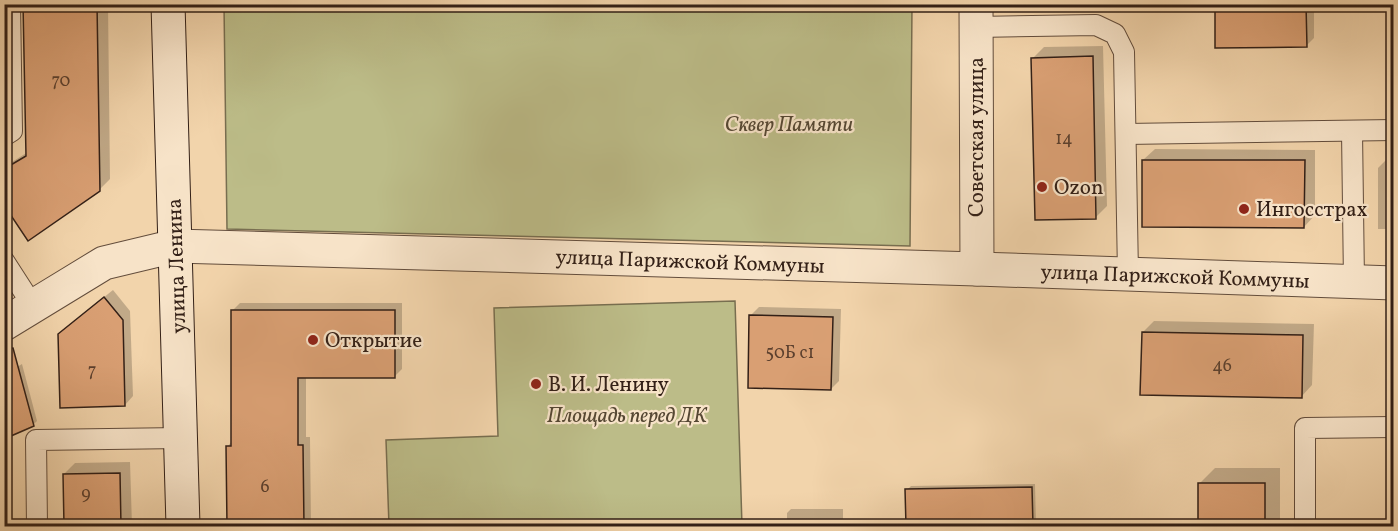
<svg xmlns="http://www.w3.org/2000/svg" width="1398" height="531" font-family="Vollkorn,serif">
<rect width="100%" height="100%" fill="#f2d4ab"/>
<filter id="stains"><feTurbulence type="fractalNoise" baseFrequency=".00333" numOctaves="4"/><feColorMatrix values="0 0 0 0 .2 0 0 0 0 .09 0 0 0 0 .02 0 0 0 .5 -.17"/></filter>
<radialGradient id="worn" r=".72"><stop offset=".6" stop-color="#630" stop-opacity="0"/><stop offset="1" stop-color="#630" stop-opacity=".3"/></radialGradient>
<!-- green -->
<g fill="#bcbc88" stroke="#786e50" stroke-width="1.5">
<polygon points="224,5 912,5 910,246 227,229"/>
<polygon points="735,301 742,526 389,526 386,440 498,436 494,308"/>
</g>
<!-- shadow -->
<g fill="#0003">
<polygon points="25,4 108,4 110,179 99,190 4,202 4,167 74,123"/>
<polygon points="1216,4 1314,4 1314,38 1306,46"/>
<polygon points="1103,46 1107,206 1096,217 1033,58 1044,47"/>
<polygon points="1155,149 1315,150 1315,215 1304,227 1143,160"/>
<polygon points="1389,157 1394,157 1394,229 1378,229 1378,168"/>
<polygon points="113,290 130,311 133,396 125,405 68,326"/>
<polygon points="240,303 402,303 402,369 394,377 306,377 306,437 310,437 311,526 229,526 228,446 232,441 232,311"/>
<polygon points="759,307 841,309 839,381 831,389 751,315"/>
<polygon points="1154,321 1314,324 1312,385 1301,397 1143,332"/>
<polygon points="22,364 37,421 33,425 4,375"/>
<polygon points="130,462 132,526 65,526 64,474 75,463"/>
<polygon points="1215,468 1280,468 1280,526 1200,526 1199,484"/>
<polygon points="1035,484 1036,523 1032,526 907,526 907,490 911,486"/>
<polygon points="791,509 843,509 843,526 787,526 787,513"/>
</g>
<!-- building -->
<g fill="#d99f73" stroke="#332017" stroke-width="1.5">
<polygon points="23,4 97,4 100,191 28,241 4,205 4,169 26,156"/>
<polygon points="1215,4 1306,4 1307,47 1215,48"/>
<polygon points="1093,56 1096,219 1035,220 1031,58"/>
<polygon points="1142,160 1305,160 1304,228 1142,227"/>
<polygon points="104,297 123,320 125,406 60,408 58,334"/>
<polygon points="231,310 395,310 395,378 298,378 298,445 303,445 304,526 227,526 226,446 231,446"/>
<polygon points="749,315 833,317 831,390 748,388"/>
<polygon points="1142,332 1303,335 1302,398 1140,395"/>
<polygon points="13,348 34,426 4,439 4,349"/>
<polygon points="120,473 121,526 64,526 63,474"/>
<rect x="1198" y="483" width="67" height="43"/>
<polygon points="1032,487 1033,526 906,526 905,489"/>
</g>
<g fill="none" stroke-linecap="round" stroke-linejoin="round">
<!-- lane casing -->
<g stroke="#634d3c" stroke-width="22">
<g id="lane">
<polyline points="976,27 1096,25 1115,34 1124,52 1128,274"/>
<polyline points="1352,131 1354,282"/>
<polyline points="1126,134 1394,130"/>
<polyline points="4,136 12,131 10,4"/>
<polyline points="4,261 33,306"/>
<polyline points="37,526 36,440 181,438"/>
<polyline points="1305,526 1305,428 1394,427"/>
</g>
</g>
<!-- street casing -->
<g stroke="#634d3c" stroke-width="35">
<g id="street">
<polyline points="976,4 977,269"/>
<polyline points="4,324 104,263 175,246 977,269 1394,283"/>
</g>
</g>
<!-- secondary casing -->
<g stroke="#332017" stroke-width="35">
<polyline id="secondary" points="168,4 183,526"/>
</g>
<!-- lane -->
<use href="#lane" stroke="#f7e3c8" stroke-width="20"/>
<!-- street -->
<use href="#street" stroke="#f7e3c8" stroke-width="33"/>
<!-- secondary -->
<use href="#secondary" stroke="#f7e3c8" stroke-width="33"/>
</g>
<!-- markers -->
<g fill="#8f2418" stroke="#f7e3c8" stroke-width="2">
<circle cx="1042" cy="187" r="6"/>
<circle cx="1244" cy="209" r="6"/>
<circle cx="313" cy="340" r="6"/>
<circle cx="536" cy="384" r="6"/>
</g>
<g text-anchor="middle" stroke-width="4.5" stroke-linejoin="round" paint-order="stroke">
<!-- number labels -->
<g font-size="18" fill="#5c402e">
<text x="61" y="86">70</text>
<text x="1064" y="144">14</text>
<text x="790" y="358">50Б с1</text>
<text x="1222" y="371">46</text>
<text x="92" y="376">7</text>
<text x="265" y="492">6</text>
<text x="86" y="499">9</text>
</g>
<!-- park labels -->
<g font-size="21" font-style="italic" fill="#554733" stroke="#f7e3c8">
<text x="789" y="131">Сквер Памяти</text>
<text x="627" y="422">Площадь перед ДК</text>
</g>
<!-- street labels -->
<g font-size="21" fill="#332017" stroke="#f7e3c8">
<text transform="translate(976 137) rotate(-90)" y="7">Советская улица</text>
<text transform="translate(690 261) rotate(2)" y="7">улица Парижской Коммуны</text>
<text transform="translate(176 266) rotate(-92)" y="7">улица Ленина</text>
<text transform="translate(1175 276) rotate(2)" y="7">улица Парижской Коммуны</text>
</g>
<!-- poi labels -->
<g font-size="21" fill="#332017" stroke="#f7e3c8" text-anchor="start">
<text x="1054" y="194">Ozon</text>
<text x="1256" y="216">Ингосстрах</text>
<text x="325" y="347">Открытие</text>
<text x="548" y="391">В. И. Ленину</text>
</g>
</g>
<!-- margin -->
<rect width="1398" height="531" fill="none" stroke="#f2d4ab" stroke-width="24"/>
<rect x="6" y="6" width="1386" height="519" fill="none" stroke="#332017" stroke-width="3"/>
<rect x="12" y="12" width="1374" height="507" fill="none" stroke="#332017" stroke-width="1.5"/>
<rect width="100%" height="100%" filter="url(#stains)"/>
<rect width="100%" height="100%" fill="url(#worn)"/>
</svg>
